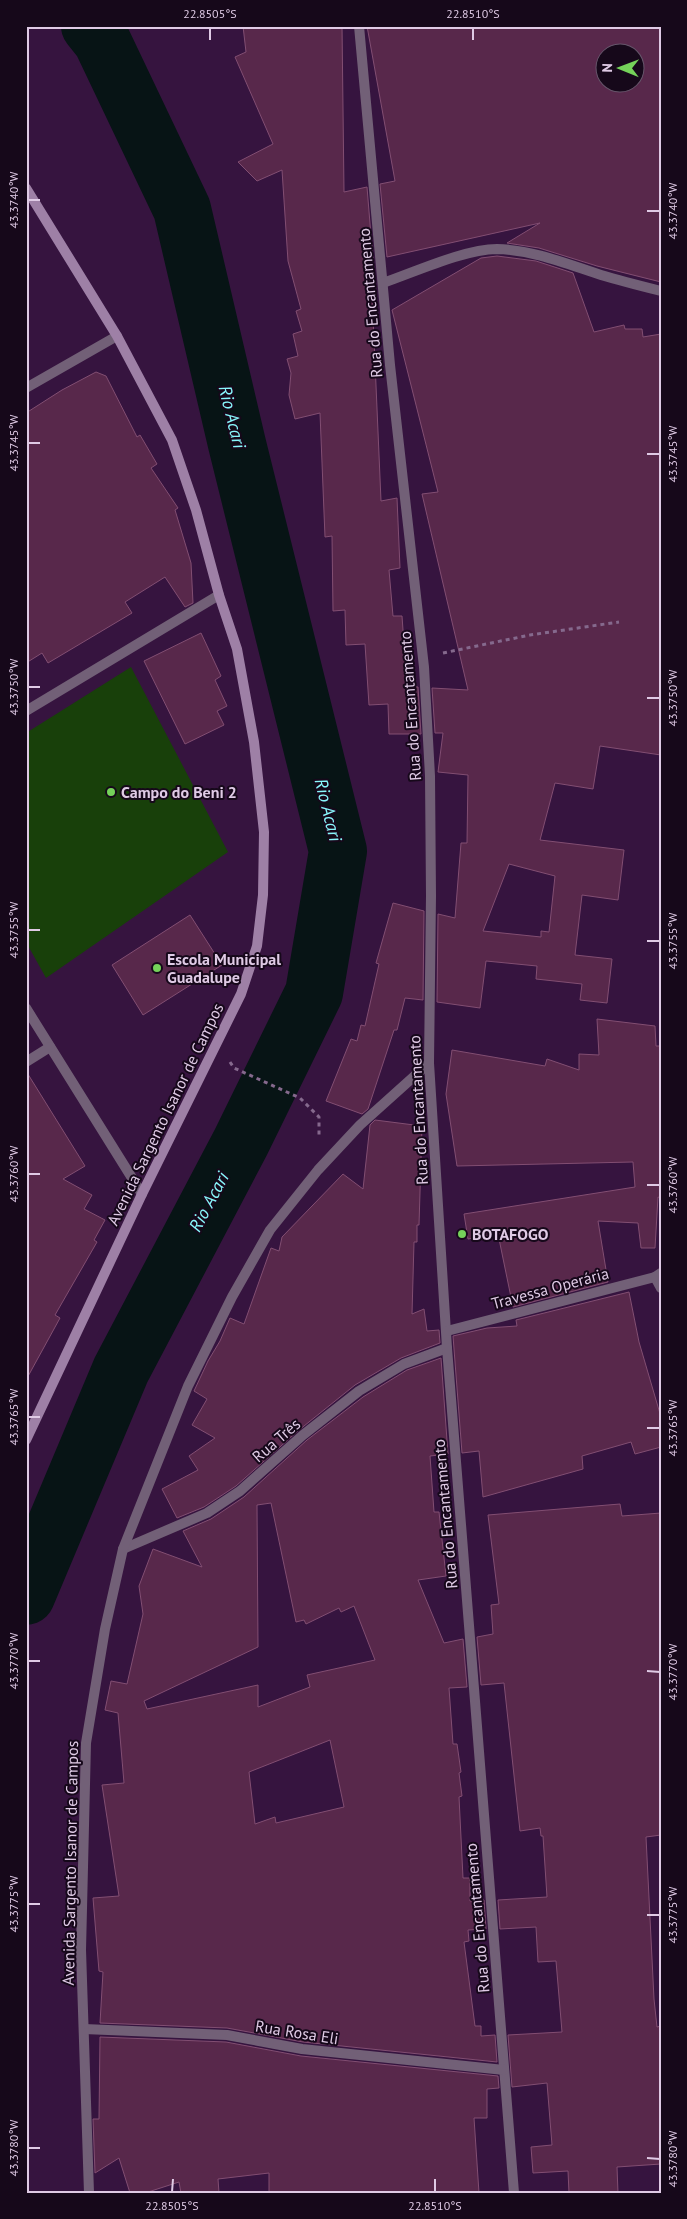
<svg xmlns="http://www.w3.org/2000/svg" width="687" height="2219" font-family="'PT Sans',sans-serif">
<rect width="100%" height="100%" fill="#36143f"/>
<!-- park -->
<polygon fill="#18400a" points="131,667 228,852 46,978 26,942 26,733"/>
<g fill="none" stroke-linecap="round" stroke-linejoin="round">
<!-- river -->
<polyline stroke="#071415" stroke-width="58" points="26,1596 121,1370 241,1142 314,993 338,851 237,444 182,209 102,41 90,26"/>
</g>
<!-- building -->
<g fill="#58284b" stroke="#824e72" fill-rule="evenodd">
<polygon points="243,26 342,26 344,192 367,187 373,260 365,261 372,293 381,501 397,498 400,568 389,570 393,616 402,616 407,686 418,687 421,734 389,734 388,704 369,705 365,644 346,645 345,610 333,611 332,536 325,537 320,413 295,419 289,395 291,373 287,359 298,356 293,334 302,331 296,311 301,309 288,261 282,170 257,181 238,162 273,144 235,57 246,52"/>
<path d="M367 26H661V282L597 266 539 248 507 243 540 223 387 257 380 184 395 181ZM604 52H634V82H604Z"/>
<path d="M497 256 536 261 573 273 594 332 624 325 625 329H642L643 337 661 334V755L600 746 593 789 555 783 540 840 624 850 618 900 582 895 575 955 612 959 607 1003 580 1000 582 984 536 979 537 966 486 961 480 1008 437 1002 438 914 455 918 461 843H467L468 775 438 772 443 733H435L432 688 468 690 422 494 438 492 392 310 481 258ZM509 864 555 876 549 932 541 931V937L483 931Z"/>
<polygon points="96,372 106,376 137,437 140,435 157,464 151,468 178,508 175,510 191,563 193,603 185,607 165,577 125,602 132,613 48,663 42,653 26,663 26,413 62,390"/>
<polygon points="201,633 221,676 215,680 227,706 217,711 224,725 185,744 144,661"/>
<polygon points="393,903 424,911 423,1000 405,998 397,1030 394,1030 368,1109 362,1114 326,1101 351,1039 357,1041 361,1025 365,1026 379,964 376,963"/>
<polygon points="190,915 222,965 143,1015 112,965"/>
<polygon points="597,1019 655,1026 656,1046 661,1046 661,1198 658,1197 655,1248 641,1248 638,1223 598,1221 608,1282 513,1307 498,1234 468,1239 464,1214 635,1187 633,1162 457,1166 446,1094 452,1050 545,1066 547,1059 579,1070 579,1054 599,1055"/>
<polygon points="26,1071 85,1166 63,1179 92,1195 84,1209 105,1220 94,1240 97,1242 55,1315 60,1318 26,1380"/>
<polygon points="375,1120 422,1126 419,1225 417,1225 417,1242 414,1242 412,1314 424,1309 427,1331 439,1330 440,1343 401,1358 355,1385 299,1430 236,1486 204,1507 177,1518 162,1489 198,1470 189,1456 215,1438 192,1425 207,1399 194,1391 208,1361 220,1341 230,1318 244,1324 271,1248 279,1251 282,1237 343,1174 363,1189 370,1125"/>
<polygon points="629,1292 639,1342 661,1417 661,1447 635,1454 631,1442 582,1456 583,1469 483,1497 479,1451 462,1453 453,1336 487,1328 517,1326 516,1320"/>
<path d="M441 1358 448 1454 430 1456 434 1512H439L446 1576 418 1580 444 1643 463 1639 467 1687 449 1688 453 1744H457L461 1772 459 1773 462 1796 459 1797 463 1878H470V1901L484 1900 486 1929 468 1930 469 1941 464 1942 475 2026H481V2036L495 2035 497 2062 303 2042 227 2028 100 2023 103 1972 99 1971 93 1898 119 1896 102 1785 124 1783 118 1713 105 1710 111 1681 127 1684 143 1614 139 1586 153 1549 202 1567 183 1531 211 1519 244 1497 307 1440 363 1397 407 1370ZM271 1503 296 1622 304 1620 306 1624 339 1608 341 1612 354 1606 375 1660 307 1675 310 1687 258 1707V1685L147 1709 144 1701 258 1647 257 1505ZM330 1740 344 1807 276 1823 275 1817 255 1824 249 1772Z"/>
<polygon points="620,1504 622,1516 661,1513 661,1835 646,1837 654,1999 657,2027 661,2026 661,2164 617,2167 618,2193 569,2193 568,2171 533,2173 531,2147 552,2145 547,2083 512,2087 508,2035 562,2032 556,1961 538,1962 536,1927 500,1929 498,1900 547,1897 543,1836 541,1836 540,1828 520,1831 504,1683 481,1685 477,1637 493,1634 491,1605 499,1604 488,1515"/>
<polygon points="100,2037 226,2042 301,2056 498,2076 499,2088 487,2089 487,2118 474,2118 479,2193 269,2193 269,2173 218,2179 219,2193 181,2193 179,2182 145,2193 130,2193 119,2158 95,2173 93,2119 99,2119"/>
</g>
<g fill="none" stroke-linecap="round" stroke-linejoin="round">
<!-- path -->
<g stroke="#85698d" stroke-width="3" stroke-dasharray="4 4" stroke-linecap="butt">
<polyline points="443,653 530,635 619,622"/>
<polyline points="230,1062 234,1068 300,1098 319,1117 319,1137"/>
</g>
<!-- lane -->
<polyline stroke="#726077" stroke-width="10" points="123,1549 207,1513 240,1491 303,1435 359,1391 404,1364 447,1348"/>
<!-- street -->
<g stroke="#726077" stroke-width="10">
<polyline points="359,26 390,365 424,667 430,776 431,896 429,1063 447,1348 514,2193"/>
<path d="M383 283C415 272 465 249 497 249 534 250 567 264 601 275 621 281 641 286 661 291"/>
<polyline points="26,388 117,336"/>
<polyline points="26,711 219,595"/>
<polyline points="26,1008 142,1194"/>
<polyline points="26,1062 50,1047"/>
<polyline points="655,1277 661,1288"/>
<polyline points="447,1331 655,1277 661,1273"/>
<polyline points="84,2029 227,2035 302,2049 504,2070"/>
<polyline points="89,2193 81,1950 86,1743 105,1629 123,1549 188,1386 232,1297 270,1230 318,1170 360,1125 429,1063"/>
</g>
<!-- secondary -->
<polyline stroke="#9e80a6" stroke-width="10" points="26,188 117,336 172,440 196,510 219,595 237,649 254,742 264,832 263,895 257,946 241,994 142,1194 26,1440"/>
</g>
<!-- ticks -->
<path fill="none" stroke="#dfcae5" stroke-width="2" d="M210 40V28M473 40V28M28 200H40M647 211H660M28 443H40M647 454H660M28 687H40M647 698H660M28 930H40M647 941H660M28 1174H40M647 1185H660M28 1417H40M647 1428H660M28 1661H40M647 1671 660 1672M28 1904H40M647 1915H660M28 2148H40M647 2158 660 2159M172 2192 173 2179M435 2192V2179"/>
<!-- markers -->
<g fill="#75d25a" stroke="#16081a" stroke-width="2">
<circle cx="111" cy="792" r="5"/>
<circle cx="157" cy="968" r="5"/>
<circle cx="462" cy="1234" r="5"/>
</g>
<g text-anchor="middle" stroke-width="4" stroke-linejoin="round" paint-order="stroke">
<!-- street labels -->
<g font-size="16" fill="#dfcae5" stroke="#16081a">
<text transform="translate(370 303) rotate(-95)" y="6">Rua do Encantamento</text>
<text transform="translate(410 706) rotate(-94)" y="6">Rua do Encantamento</text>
<text transform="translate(418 1110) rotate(-93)" y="6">Rua do Encantamento</text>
<text transform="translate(165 1114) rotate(-64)" y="6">Avenida Sargento Isanor de Campos</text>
<text transform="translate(550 1288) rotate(-15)" y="6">Travessa Operária</text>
<text transform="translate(276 1440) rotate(-41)" y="6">Rua Três</text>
<text transform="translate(445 1514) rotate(-95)" y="6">Rua do Encantamento</text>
<text transform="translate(70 1863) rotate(-89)" y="6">Avenida Sargento Isanor de Campos</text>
<text transform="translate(477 1918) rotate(-95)" y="6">Rua do Encantamento</text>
<text transform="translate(297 2032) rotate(9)" y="6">Rua Rosa Eli</text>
</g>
<!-- poi labels -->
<g font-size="16" font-weight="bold" fill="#dfcae5" stroke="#16081a" text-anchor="start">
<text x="121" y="798">Campo do Beni 2</text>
<text x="167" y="965">Escola Municipal<tspan x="167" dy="18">Guadalupe</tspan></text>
<text x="472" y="1240">BOTAFOGO</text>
</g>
<!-- water labels -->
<g font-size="18" font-style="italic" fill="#88f6fb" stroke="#16081a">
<text transform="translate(232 417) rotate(76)" y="6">Rio Acari</text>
<text transform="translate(328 810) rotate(76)" y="6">Rio Acari</text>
<text transform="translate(209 1202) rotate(-62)" y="6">Rio Acari</text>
</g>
</g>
<!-- border -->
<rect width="687" height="2219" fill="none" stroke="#16081a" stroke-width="55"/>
<!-- north arrow -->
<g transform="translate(620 68) rotate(271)"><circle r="24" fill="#16081a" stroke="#66566b"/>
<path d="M0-4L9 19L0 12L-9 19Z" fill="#75d25a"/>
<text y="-8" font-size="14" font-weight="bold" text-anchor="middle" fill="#dfcae5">N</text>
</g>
<rect x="28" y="28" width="632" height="2164" fill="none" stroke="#dfcae5" stroke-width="2"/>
<g font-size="12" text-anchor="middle" fill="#dfcae5">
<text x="210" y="18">22.8505°S</text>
<text x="473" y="18">22.8510°S</text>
<text transform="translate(14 200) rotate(-90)" y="4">43.3740°W</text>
<text transform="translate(673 211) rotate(-90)" y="4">43.3740°W</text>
<text transform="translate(14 443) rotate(-90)" y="4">43.3745°W</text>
<text transform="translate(673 454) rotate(-90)" y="4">43.3745°W</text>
<text transform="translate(14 687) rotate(-90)" y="4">43.3750°W</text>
<text transform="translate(673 698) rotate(-90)" y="4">43.3750°W</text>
<text transform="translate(14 930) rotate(-90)" y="4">43.3755°W</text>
<text transform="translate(673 941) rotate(-90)" y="4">43.3755°W</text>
<text transform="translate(14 1174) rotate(-90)" y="4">43.3760°W</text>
<text transform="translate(673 1185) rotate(-90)" y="4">43.3760°W</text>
<text transform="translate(14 1417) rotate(-90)" y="4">43.3765°W</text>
<text transform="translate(673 1428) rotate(-90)" y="4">43.3765°W</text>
<text transform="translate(14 1661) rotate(-90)" y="4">43.3770°W</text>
<text transform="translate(673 1672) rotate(-90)" y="4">43.3770°W</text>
<text transform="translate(14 1904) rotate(-90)" y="4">43.3775°W</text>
<text transform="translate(673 1915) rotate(-90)" y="4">43.3775°W</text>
<text transform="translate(14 2148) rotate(-90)" y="4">43.3780°W</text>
<text transform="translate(673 2159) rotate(-90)" y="4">43.3780°W</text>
<text x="172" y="2210">22.8505°S</text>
<text x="435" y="2210">22.8510°S</text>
</g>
</svg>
